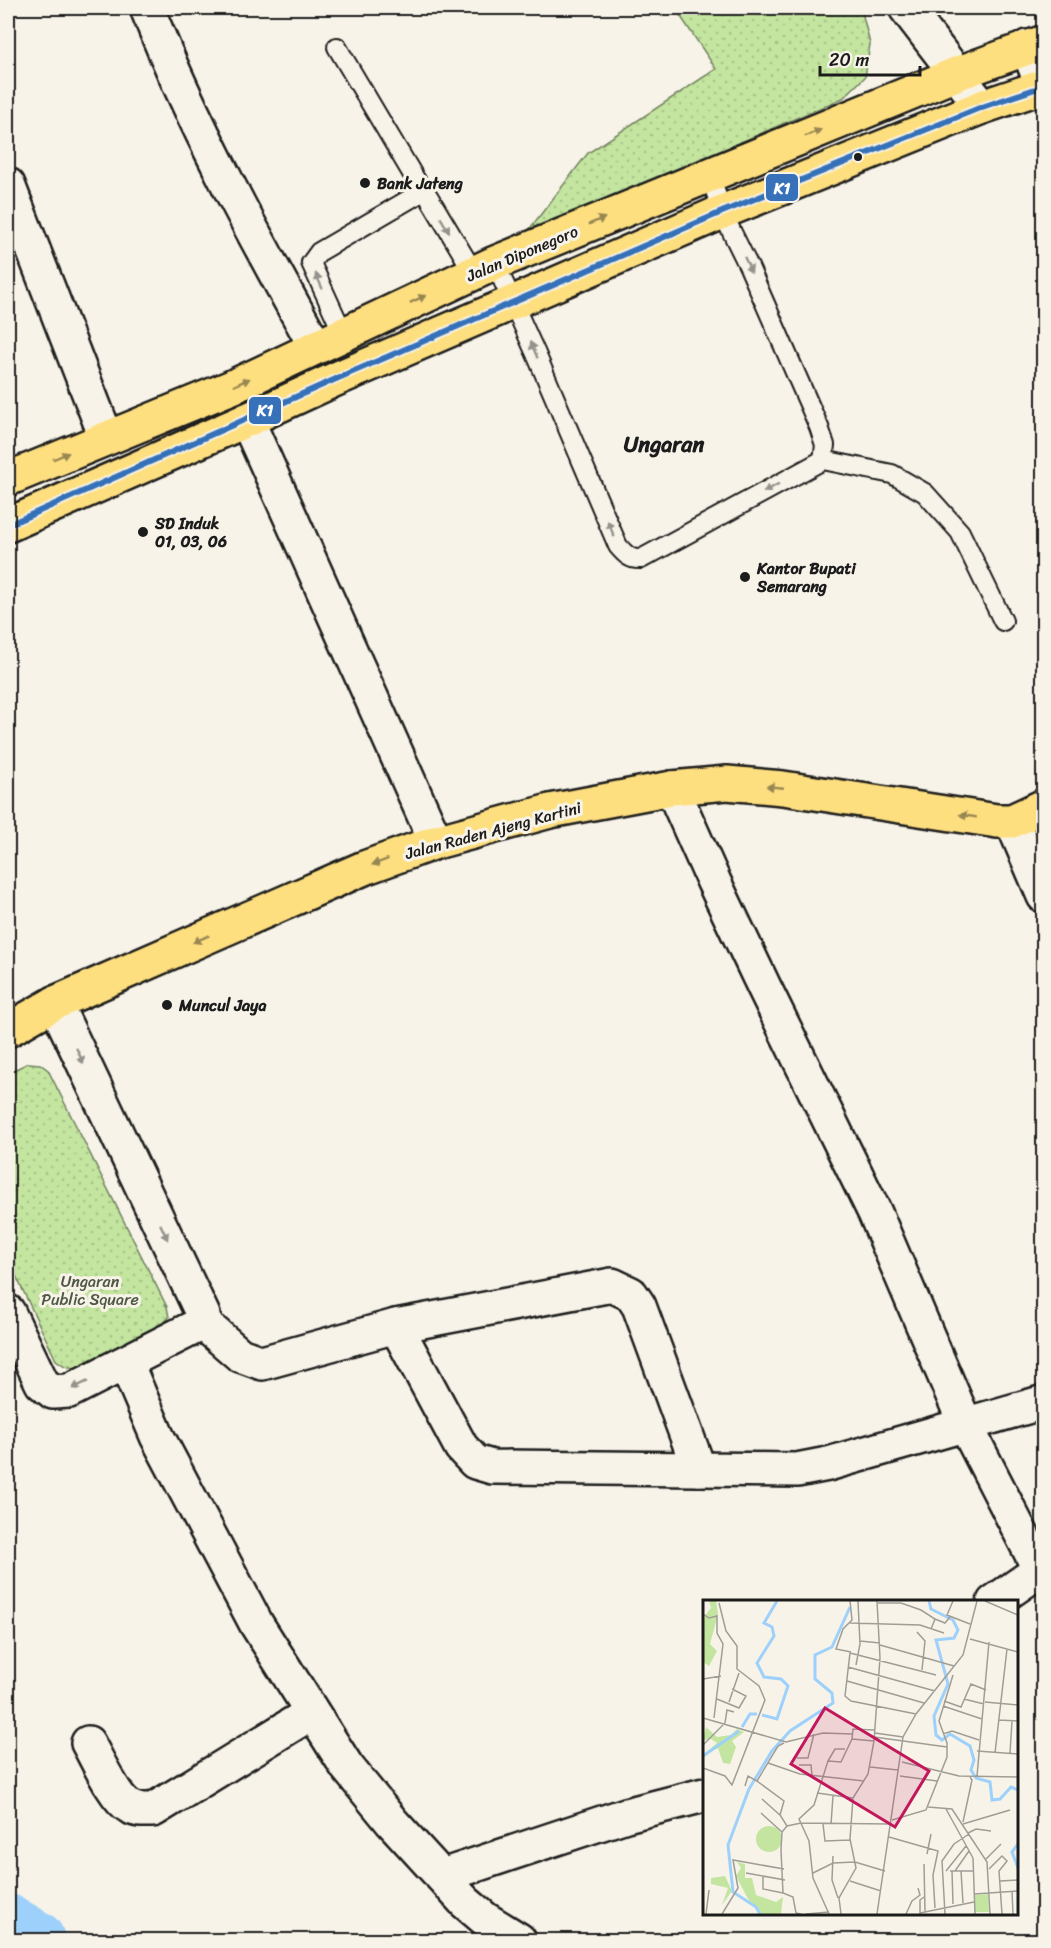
<svg xmlns="http://www.w3.org/2000/svg" width="1051" height="1948" font-family="Sriracha,sans-serif">
<defs>
<pattern id="park-dots" width="8" height="8" patternUnits="userSpaceOnUse" patternTransform="scale(1.5)"><rect width="8" height="8" fill="#c3e59f"/><path d="M2 2h.1M6 6h.1" fill="none" stroke="#a7c488" stroke-width="1.8" stroke-linecap="round"/></pattern>
</defs>
<rect width="100%" height="100%" fill="#f7f3e8"/>
<filter id="ink" filterUnits="userSpaceOnUse"><feTurbulence type="fractalNoise" baseFrequency=".0167" numOctaves="2"/><feDisplacementMap in="SourceGraphic" scale="12" xChannelSelector="R" yChannelSelector="G"/><feConvolveMatrix kernelMatrix="1 2 1 2 8 2 1 2 1" color-interpolation-filters="sRGB"/></filter>
<g filter="url(#ink)">
<!-- park -->
<g fill="url(#park-dots)" stroke="#70805e" stroke-width="1.5">
<polygon points="675,8 861,8 870,44 865,77 843,98 525,235 588,153 716,69"/>
<polygon points="28,1063 40,1064 48,1070 167,1307 169,1317 161,1327 78,1369 65,1366 56,1360 8,1259 8,1073"/>
</g>
<g fill="none" stroke-linecap="round" stroke-linejoin="round">
<!-- river -->
<polyline stroke="#9dd1fb" stroke-width="60" points="8,1924 35,1940"/>
<!-- lane casing -->
<g stroke="#1c1c1c" stroke-width="22">
<g id="lane">
<polyline points="337,47 423,192"/>
<polyline points="710,175 722,212 749,267 819,427 825,445 823,460"/>
<path d="M495 263 536 354 618 546C625 554 630 560 641 559L823 460 892 474 925 493 960 532 1003 621"/>
<polyline points="341,335 337,320 311,263 319,252 420,193 423,192 427,194 474,273"/>
</g>
</g>
<!-- street casing -->
<g stroke="#1c1c1c" stroke-width="38">
<g id="street">
<path d="M147 8C193 125 255 237 316 347"/>
<polyline points="1027,47 1044,89"/>
<polyline points="8,185 106,437"/>
<polyline points="247,420 436,842"/>
<polyline points="672,788 714,882 764,987 875,1213 966,1426 1044,1578"/>
<polyline points="1012,821 1044,896"/>
<polyline points="203,1323 240,1355 262,1363 396,1326 612,1285 631,1294 639,1306 699,1469 797,1470 828,1464 1044,1402"/>
<polyline points="396,1326 461,1447 475,1462 492,1467 699,1469"/>
<polyline points="994,1602 1040,1570"/>
<path d="M88 1743C97 1759 115 1799 130 1807 137 1811 144 1810 153 1810L311 1713"/>
<polyline points="442,1876 626,1815 704,1795"/>
</g>
</g>
<!-- secondary casing -->
<g stroke="#1c1c1c" stroke-width="38">
<g id="secondary">
<polyline points="906,8 982,107"/>
<polyline points="8,1312 42,1383 53,1392 69,1391 203,1323 203,1315 55,1003"/>
<polyline points="126,1363 157,1436 257,1625 347,1767 392,1822 465,1902 485,1919 519,1940"/>
</g>
</g>
<!-- primary casing -->
<g stroke="#1c1c1c" stroke-width="38">
<polyline id="primary" points="8,1030 55,1003 364,868 436,842 550,811 672,788 727,783 783,788 997,821 1012,821 1044,806"/>
</g>
<!-- highway casing -->
<g stroke="#1c1c1c" stroke-width="38">
<g id="highway">
<polyline points="8,479 232,387 495,263 956,74 1044,42"/>
<polyline points="8,525 247,420 336,379 722,212 982,107 1044,86"/>
</g>
</g>
<!-- lane -->
<use href="#lane" stroke="#f7f3e8" stroke-width="18"/>
<!-- street -->
<use href="#street" stroke="#f7f3e8" stroke-width="33"/>
<!-- secondary -->
<use href="#secondary" stroke="#f7f3e8" stroke-width="33"/>
<!-- primary -->
<use href="#primary" stroke="#fedf80" stroke-width="33"/>
<!-- highway -->
<use href="#highway" stroke="#fedf80" stroke-width="33"/>
<!-- bus-1 casing -->
<g stroke="#f7f3e8" stroke-width="10">
<polyline id="bus-1" points="8,525 336,379 722,212 982,107 1044,86"/>
</g>
<!-- bus-1 -->
<use href="#bus-1" stroke="#3671b9" stroke-width="6"/>
</g>
<!-- one-way arrows -->
<defs><path id="oneway-solid" d="M-6-.8H1V-3.2L6.5 0L1 3.2V.8H-6Z" transform="scale(1.5)"/></defs>
<g fill="#988753">
<use href="#oneway-solid" transform="translate(813 133) rotate(-22)"/>
<use href="#oneway-solid" transform="translate(597 221) rotate(-22)"/>
<use href="#oneway-solid" transform="translate(418 299) rotate(-25)"/>
<use href="#oneway-solid" transform="translate(242 382) rotate(-25)"/>
<use href="#oneway-solid" transform="translate(61 456) rotate(-23)"/>
<use href="#oneway-solid" transform="translate(775 787) rotate(-175)"/>
<use href="#oneway-solid" transform="translate(968 816) rotate(-171)"/>
<use href="#oneway-solid" transform="translate(380 862) rotate(160)"/>
<use href="#oneway-solid" transform="translate(201 939) rotate(156)"/>
</g>
<g fill="#94928c">
<use href="#oneway-solid" transform="translate(445 225) rotate(59)"/>
<use href="#oneway-solid" transform="translate(748 265) rotate(65)"/>
<use href="#oneway-solid" transform="translate(319 281) rotate(-114)"/>
<use href="#oneway-solid" transform="translate(534 350) rotate(-114)"/>
<use href="#oneway-solid" transform="translate(771 488) rotate(151)"/>
<use href="#oneway-solid" transform="translate(611 529) rotate(-113)"/>
<use href="#oneway-solid" transform="translate(80 1056) rotate(65)"/>
<use href="#oneway-solid" transform="translate(164 1232) rotate(65)"/>
<use href="#oneway-solid" transform="translate(80 1385) rotate(154)"/>
</g>
</g>
<!-- markers -->
<g fill="#1c1c1c" stroke="#f7f3e8" stroke-width="2">
<circle cx="858" cy="157" r="5"/>
<circle cx="365" cy="183" r="6"/>
<circle cx="143" cy="532" r="6"/>
<circle cx="745" cy="577" r="6"/>
<circle cx="167" cy="1005" r="6"/>
</g>
<g text-anchor="middle" stroke-width="6" stroke-linejoin="round" paint-order="stroke">
<!-- poi labels -->
<g font-size="16" font-weight="bold" fill="#1c1c1c" stroke="#f7f3e8" text-anchor="start">
<text x="377" y="189">Bank Jateng</text>
<text x="155" y="529">SD Induk<tspan x="155" dy="18">01, 03, 06</tspan></text>
<text x="757" y="574">Kantor Bupati<tspan x="757" dy="18">Semarang</tspan></text>
<text x="179" y="1011">Muncul Jaya</text>
</g>
<!-- street labels -->
<g font-size="16" fill="#1c1c1c" stroke="#f7f3e8">
<text transform="translate(522 253) rotate(-23)" y="6">Jalan Diponegoro</text>
<text transform="translate(493 830) rotate(-15)" y="6">Jalan Raden Ajeng Kartini</text>
</g>
<!-- park labels -->
<g font-size="16" fill="#4e5843" stroke="#f7f3e8">
<text x="90" y="1287">Ungaran<tspan x="90" dy="18">Public Square</tspan></text>
</g>
<!-- district labels -->
<g font-size="22" font-weight="bold" fill="#1c1c1c" stroke="#f7f3e8">
<text x="664" y="452">Ungaran</text>
</g>
</g>
<!-- overview -->
<g transform="translate(703 1600)">
<rect width="315" height="315" fill="#f7f3e8"/>
<path d="M285 294 286 312H272L271 295Z" fill="#c3e59f"/>
<path d="M6 1H13L15 14 7 44 14 51 6 66 0 62V18L8 8ZM3 127 14 137 28 135 34 129 41 132 29 141 33 147 27 164 20 163 15 148 0 155 14 143 8 139 0 140ZM34 262 42 264V278H49L53 295 73 302 80 297 78 314H58L45 299 33 276 38 268ZM22 276 29 291 19 305 25 288 8 284V278Z" fill="#c3e59f"/>
<path d="M53 239a13 13 0 1 1 26 0a13 13 0 1 1-26 0Z" fill="#c3e59f"/>
<path fill="none" stroke="#9dd1fb" stroke-width="3" d="M226 1 228 9 250 20 255 30 251 38 233 40 245 84 231 116 233 135 239 140 247 134 267 146 271 160 268 170 273 178 287 182 289 200 297 199 308 187 315 190M59 115 74 119 85 86 78 79 61 77 54 63 71 36 69 27 61 23 74 1M39 127 47 114H54M0 156 36 131M315 244 309 252 315 268M57 314 53 307 30 292 25 245 46 189 69 151 87 131 130 103 129 93 112 79V55L129 47 147 7"/>
<path fill="none" stroke="#9f9d96" stroke-width="1.5" d="M147 1 149 20 140 29 133 49 148 52M250 1 244 15 267 24M282 1 315 15M175 3H198L218 10 232 19 228 29M0 14 6 18 14 16V33L20 44 11 118M232 19 242 23 247 17M147 23 217 25 241 33M214 32 222 41 219 70M267 39 315 52M157 41 177 43M177 45 251 66M153 65 157 44 155 1M145 67 232 91M0 79 18 76M144 81 221 103M14 99 36 108 43 96 29 89M261 99 281 104M241 101 258 107 268 84 283 90M26 102 36 73M282 102 315 105M240 106 279 119M213 114 148 101 142 96 147 53 233 75M0 118 83 142 120 133 149 134M296 120 315 121M172 133 200 137M240 134 249 131 276 140M171 137 244 147M171 141 149 139 150 129 171 130M81 143 75 146 54 181 81 201 77 215 84 226M0 145 22 123 24 110 31 112M274 151 315 154M292 153 304 49M307 153 309 121M94 158H105L111 134M125 161 132 149H142M199 162 256 176 315 177M65 163 97 174 161 181M96 165H108L109 176M167 167 195 170M0 168 22 176 29 185 62 100 56 86 34 69V46L23 31 16 3M197 176 234 181M274 176 286 42M42 186 45 176 54 181M114 193 150 198M59 199 78 216M225 207 249 209 284 262 287 314M243 209 270 258M58 213 79 232M189 220 223 210 244 157V143L236 121 250 75M260 222 269 180 267 177M120 224 122 241 147 240M128 224 130 196M260 224 307 210M265 233 273 229 288 231M186 237 235 251 230 275 232 308M224 254 228 234M130 256 129 280 135 298M270 258 272 314M282 260 298 244M221 264 222 311M286 269 299 256 304 261 296 271 299 314M243 271 263 246M247 271H270M249 271 250 304M252 271 266 251M258 271 260 303M43 273 82 280M110 273 130 263 152 262 182 271M60 277V289L80 293M147 281 178 291M297 281 315 280M309 291 310 314M271 294 315 291M217 313 271 302M3 314 6 290M19 314 35 288 30 260 81 269M98 314 93 313 90 297 80 293 78 250 79 232 84 226 98 223 187 224M103 314 126 312M126 314 110 278 106 241 96 219 111 205 125 161 138 162 149 139M138 314 136 298 153 268 147 239 150 198 165 174 171 141 177 58 174 1M174 314 200 137 213 114 260 55 274 1M203 314 209 301 217 295 215 288M217 314V300L221 297M242 314 239 261 251 244 266 234"/>
<path fill="#c2185b" fill-opacity="0.15" stroke="#c2185b" stroke-width="3" d="M122 108 226 171 192 227 88 164Z"/>
<rect width="315" height="315" fill="none" stroke="#1c1c1c" stroke-width="3"/>
</g>
<g stroke="#f7f3e8" stroke-width="2">
<rect x="765" y="173" width="34" height="29" rx="6" fill="#3671b9"/>
<rect x="248" y="396" width="34" height="29" rx="6" fill="#3671b9"/>
</g>
<g font-size="16" text-anchor="middle" font-weight="bold" fill="#fff">
<text x="782" y="194">K1</text>
<text x="265" y="416">K1</text>
</g>
<!-- margin -->
<rect width="1051" height="1948" fill="none" stroke="#f7f3e8" stroke-width="30"/>
<rect x="15" y="15" width="1021" height="1918" fill="none" stroke="#1c1c1c" stroke-width="2" filter="url(#ink)"/>
<!-- scale -->
<path d="M820 66v9h100v-9" fill="none" stroke="#1c1c1c" stroke-width="3"/>
<text x="829" y="66" font-size="18" fill="#1c1c1c" stroke="#f7f3e8" stroke-width="4.5" paint-order="stroke">20 m</text>
</svg>
